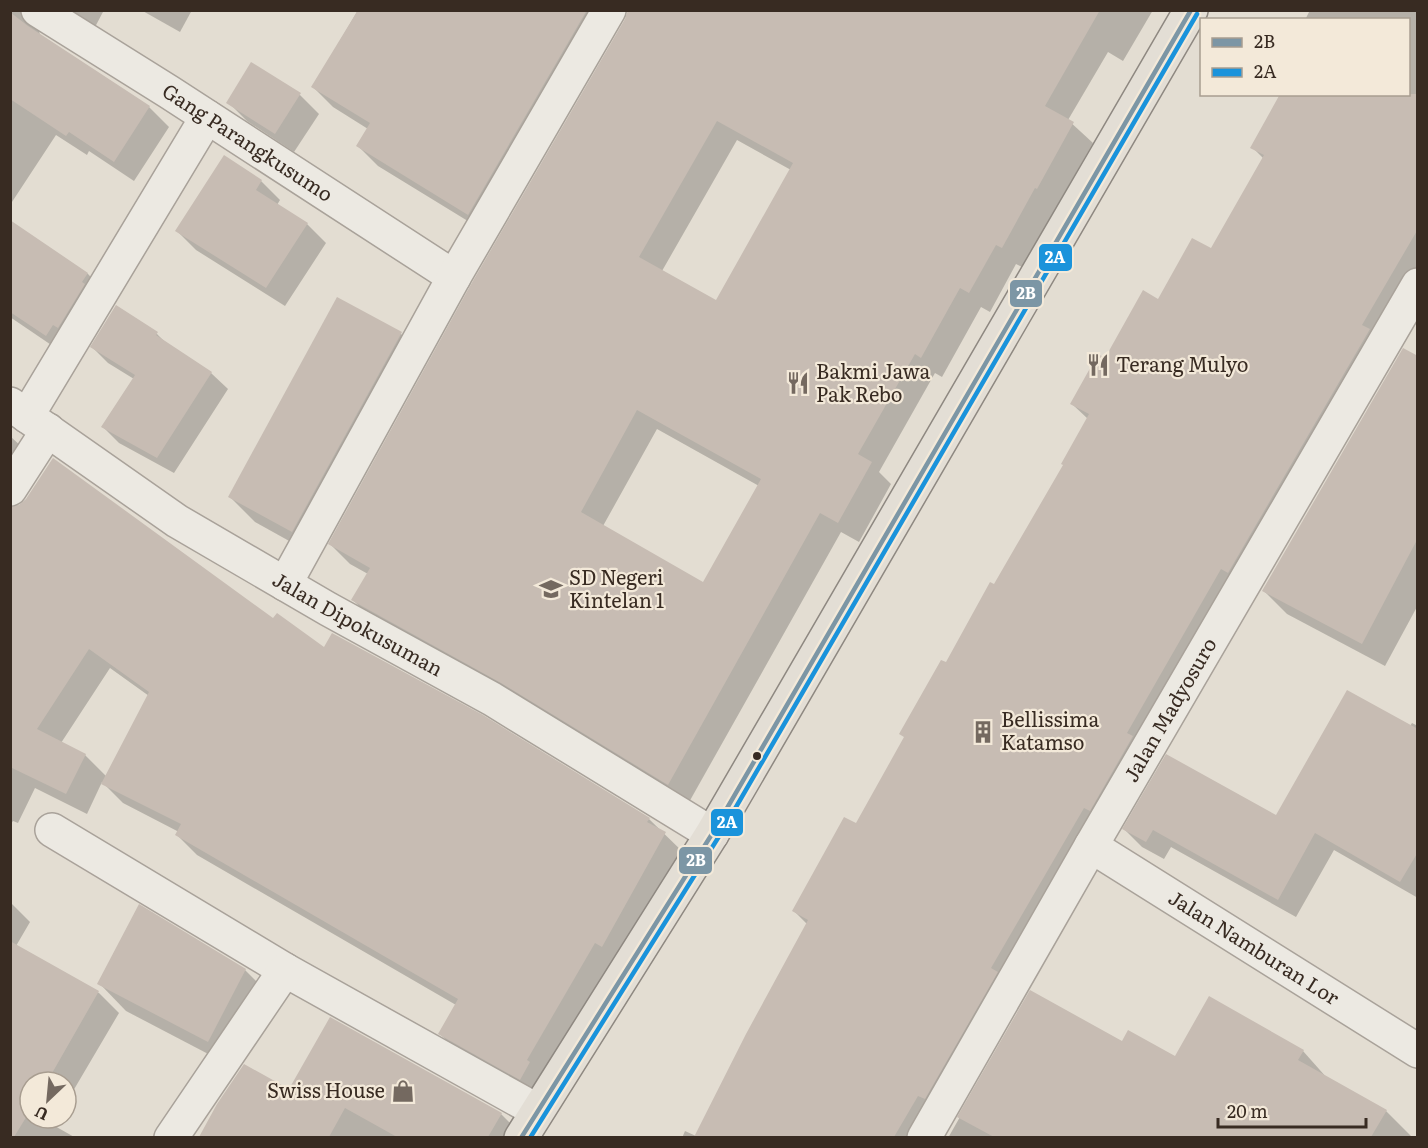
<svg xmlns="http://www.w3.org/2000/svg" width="1428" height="1148" font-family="Literata,serif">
<rect width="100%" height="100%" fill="#e3ddd2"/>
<!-- shadow -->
<g fill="#0003" fill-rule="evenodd">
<polygon points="10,10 104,10 94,29 41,21 39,31 40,35 149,107 169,127 134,181 89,151 87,155 56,135 10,205"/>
<polygon points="141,10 192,10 180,32"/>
<path d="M358 10H1153L1123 61 1108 52 1068 120 1093 143 1022 267 1016 264 990 312 981 307 942 377 935 373 879 472 891 484 859 542 841 532 688 804 373 620 353 600 368 574 350 564 330 544 627 20 629 11 621 13 489 234 378 166 358 146 368 129 333 107 313 87ZM737 140 791 170 717 302 662 271ZM657 429 759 486 704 584 603 526Z"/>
<polygon points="1310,10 1418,10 1418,297 1247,593 942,1138 682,1138 685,1131 696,1136 808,925 794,911 856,825 946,664 995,586 1064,466 1088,419 1072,404 1105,360 1159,301 1212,250 1263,158 1252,147 1408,94 1408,20 1305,20"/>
<polygon points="300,95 319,114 294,152 247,121 228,102"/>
<polygon points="261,181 280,200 277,205 307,224 326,243 285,306 196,250 177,231"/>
<polygon points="10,222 88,274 107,294 66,355 10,317"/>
<polygon points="338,299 401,334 426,359 318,557 255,522 230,497"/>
<polygon points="157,334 169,346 211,373 228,389 174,473 119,443 103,427 134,379 108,363 92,347"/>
<polygon points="1418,358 1418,605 1385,666 1287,614 1263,590"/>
<path d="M10 436 38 462 14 499 11 509 274 620 325 649 649 819 685 854 541 1099 460 1054 440 1034 456 1005 197 855 177 835 179 832 123 803 102 782 87 814 35 788 18 823 13 821 10 825ZM110 668 149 696 106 776 85 755 61 743Z"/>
<polygon points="1412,723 1418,726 1418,898 1334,850 1296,917 1171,847 1164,859 1142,847 1124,829 1277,817 1410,726"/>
<polygon points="10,902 30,922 16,946 99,993 119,1013 66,1103 66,1082 30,1082 30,1118 57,1118 53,1125 76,1138 10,1138"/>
<polygon points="245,970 272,997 235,1068 126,1011 99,983"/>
<polygon points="1031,992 1122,1043 1176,1058 1303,1051 1327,1078 1386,1111 1411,1136 948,1138"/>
<polygon points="290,1091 501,1114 521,1134 519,1138 200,1138 218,1105"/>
</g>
<!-- building -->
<g fill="#c7bcb3" fill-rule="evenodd">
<polygon points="358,10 587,10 468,215 356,146 370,123 311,87"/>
<path d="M628 10H1100L1045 106 1074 122 1037 189 1035 188 1002 248 996 245 969 293 960 288 921 358 915 354 858 454 872 462 838 523 820 513 668 785 501 683 351 600 370 568 328 544 470 286 625 19ZM717 121 793 163 716 300 639 257ZM637 410 761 479 703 582 581 512Z"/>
<polygon points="10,12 28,26 150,106 114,162 69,132 66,136 10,99"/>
<polygon points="251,62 301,93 275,134 226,103"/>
<polygon points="1280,94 1418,94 1418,229 1362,325 1370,329 1228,573 1221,569 1127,733 1133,736 1090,811 1084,808 991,968 998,972 925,1099 918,1096 894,1137 694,1137 746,1034 808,920 792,911 844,817 856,823 904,737 899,734 941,660 946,662 990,582 994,584 1063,465 1061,464 1089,414 1070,404 1098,354 1105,358 1143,290 1158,299 1192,238 1211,248 1264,155 1250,148"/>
<polygon points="224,155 262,180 256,190 308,223 266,288 175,231"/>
<polygon points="10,220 88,273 82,282 85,284 58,328 53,325 46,336 10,312"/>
<polygon points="337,297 402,332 292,532 228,497"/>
<polygon points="116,305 158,332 156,335 212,372 157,458 101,427 135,375 90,347"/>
<polygon points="1403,348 1418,356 1418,538 1362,644 1262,591"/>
<polygon points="53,458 273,618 277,613 324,647 332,633 483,715 650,818 647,822 666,832 602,947 595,943 527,1060 530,1062 520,1080 438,1034 458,999 175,835 181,824 101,784 149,692 89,649 37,729 86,754 66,794 12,768 10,771 10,507 19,505 26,499"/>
<polygon points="1347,690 1418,729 1418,852 1400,882 1315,833 1278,900 1153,830 1146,842 1122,829 1166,754 1276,815"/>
<polygon points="139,904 246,969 208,1042 97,984"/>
<polygon points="10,941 99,991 47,1082 30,1082 30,1111 14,1137 10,1137"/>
<polygon points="1030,990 1122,1041 1128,1030 1175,1056 1209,996 1304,1050 1298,1060 1387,1110 1371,1137 994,1137 957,1117"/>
<polygon points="330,1017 502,1113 488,1137 397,1137 345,1108 329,1137 199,1137 217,1104 244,1064 289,1089"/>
</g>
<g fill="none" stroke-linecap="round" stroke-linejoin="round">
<!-- street casing -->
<g stroke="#a9a29a" stroke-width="36">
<g id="street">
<path id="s1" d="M38 10 169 92 454 277"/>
<path id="s2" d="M10 404 177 521 328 609 492 699 712 834"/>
<polyline points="27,416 207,117"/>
<polyline points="10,489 48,430"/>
<polyline points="285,584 454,277 609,10"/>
<polyline points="52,830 285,970 536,1110"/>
<path id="s3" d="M1091 846 1418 1051"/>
<polyline points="171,1138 285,970"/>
<path id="s4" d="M924 1138 1091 846 1418 285"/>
</g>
</g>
<!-- primary casing -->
<g stroke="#8e8881" stroke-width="36">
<polyline id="primary" points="521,1138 712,834 1191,10"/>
</g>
<!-- street -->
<use href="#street" stroke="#ece9e2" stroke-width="33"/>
<!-- primary -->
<use href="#primary" stroke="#e3ded5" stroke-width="33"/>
<!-- bus-1 casing -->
<g stroke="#f3e9d9" stroke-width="9">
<polyline id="bus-1" points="521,1138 712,834 1191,10"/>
</g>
<!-- bus-2 casing -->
<g stroke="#f3e9d9" stroke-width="9">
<polyline id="bus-2" points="530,1138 718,838 1197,14"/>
</g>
<!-- bus-1 -->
<use href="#bus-1" stroke="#7c96a5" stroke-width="4.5"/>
<!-- bus-2 -->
<use href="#bus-2" stroke="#1a93db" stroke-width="4.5"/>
</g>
<!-- icons -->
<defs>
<g id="restaurant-bare" transform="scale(1.8)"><path d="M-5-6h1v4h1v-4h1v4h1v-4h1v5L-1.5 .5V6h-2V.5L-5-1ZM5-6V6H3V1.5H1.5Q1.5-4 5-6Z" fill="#746960" stroke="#f3e9d9" stroke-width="2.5" paint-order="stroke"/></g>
<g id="school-bare" transform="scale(1.8)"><path d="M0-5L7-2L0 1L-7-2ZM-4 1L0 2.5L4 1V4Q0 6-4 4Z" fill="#746960" stroke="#f3e9d9" stroke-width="2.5" paint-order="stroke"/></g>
<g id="building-bare" transform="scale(1.8)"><path d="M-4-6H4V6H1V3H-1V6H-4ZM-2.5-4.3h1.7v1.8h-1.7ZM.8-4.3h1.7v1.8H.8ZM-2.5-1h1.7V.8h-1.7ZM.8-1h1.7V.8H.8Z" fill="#746960" stroke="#f3e9d9" stroke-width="2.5" paint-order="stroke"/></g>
<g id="shop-bare" transform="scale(1.8)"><path d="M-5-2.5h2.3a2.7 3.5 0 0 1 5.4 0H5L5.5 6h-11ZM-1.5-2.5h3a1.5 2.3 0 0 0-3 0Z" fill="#746960" stroke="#f3e9d9" stroke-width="2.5" paint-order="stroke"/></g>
</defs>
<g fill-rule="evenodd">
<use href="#restaurant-bare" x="1098" y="365"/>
<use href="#restaurant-bare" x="798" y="383"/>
<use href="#school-bare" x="551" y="589"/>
<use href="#building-bare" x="983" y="732"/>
<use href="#shop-bare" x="403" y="1091"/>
</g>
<!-- markers -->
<circle fill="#382b22" stroke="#f3e9d9" stroke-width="2" cx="757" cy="756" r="5"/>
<g text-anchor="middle" stroke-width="4.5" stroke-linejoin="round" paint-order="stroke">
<!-- street labels -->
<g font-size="20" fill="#382b22" stroke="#f3e9d9">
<text dy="7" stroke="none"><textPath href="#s1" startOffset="248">Gang Parangkusumo</textPath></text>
<text dy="7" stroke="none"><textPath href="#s2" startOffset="412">Jalan Dipokusuman</textPath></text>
<text dy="7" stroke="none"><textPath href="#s4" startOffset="494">Jalan Madyosuro</textPath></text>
<text dy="7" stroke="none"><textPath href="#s3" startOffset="192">Jalan Namburan Lor</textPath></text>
</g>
<!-- poi labels -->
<g font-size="20" fill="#382b22" stroke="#f3e9d9" text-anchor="start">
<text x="1116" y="372">Terang Mulyo</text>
<text x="816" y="379">Bakmi Jawa<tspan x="816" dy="23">Pak Rebo</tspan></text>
<text x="569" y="585">SD Negeri<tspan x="569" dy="23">Kintelan 1</tspan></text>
<text x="1001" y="727">Bellissima<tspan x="1001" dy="23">Katamso</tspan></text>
<text x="385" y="1098" text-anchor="end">Swiss House</text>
</g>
</g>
<g stroke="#f3e9d9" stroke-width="2">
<rect x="1038" y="243" width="35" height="29" rx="6" fill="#1a93db"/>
<rect x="1009" y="279" width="34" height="29" rx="6" fill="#7c96a5"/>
<rect x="710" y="808" width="34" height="29" rx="6" fill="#1a93db"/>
<rect x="678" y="846" width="35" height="29" rx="6" fill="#7c96a5"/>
</g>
<g font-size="16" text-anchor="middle" font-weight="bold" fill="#fff">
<text x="1055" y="263">2A</text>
<text x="1026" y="299">2B</text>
<text x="727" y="828">2A</text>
<text x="696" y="866">2B</text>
</g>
<!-- border -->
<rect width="1428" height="1148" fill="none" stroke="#382b22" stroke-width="24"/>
<!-- legend -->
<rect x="1200" y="18" width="210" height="78" fill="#f3e9d9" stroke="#a89d90" stroke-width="1.5"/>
<rect x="1212" y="38" width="30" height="9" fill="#7c96a5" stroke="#a89d90" stroke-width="1.5"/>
<text x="1254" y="48" font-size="18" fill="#382b22">2B</text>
<rect x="1212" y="68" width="30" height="9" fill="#1a93db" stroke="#a89d90" stroke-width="1.5"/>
<text x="1254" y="78" font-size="18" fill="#382b22">2A</text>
<!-- north arrow -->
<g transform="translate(48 1100) rotate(206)"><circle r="28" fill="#f3e9d9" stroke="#a89d90" stroke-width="1.5"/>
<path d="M0-4.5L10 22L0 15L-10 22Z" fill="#746960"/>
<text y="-9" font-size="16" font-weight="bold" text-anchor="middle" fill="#382b22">U</text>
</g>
<!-- scale -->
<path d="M1218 1118v9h148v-9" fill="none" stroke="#382b22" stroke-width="3"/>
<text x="1227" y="1118" font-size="18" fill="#382b22" stroke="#f3e9d9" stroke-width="4.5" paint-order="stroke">20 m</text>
</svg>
